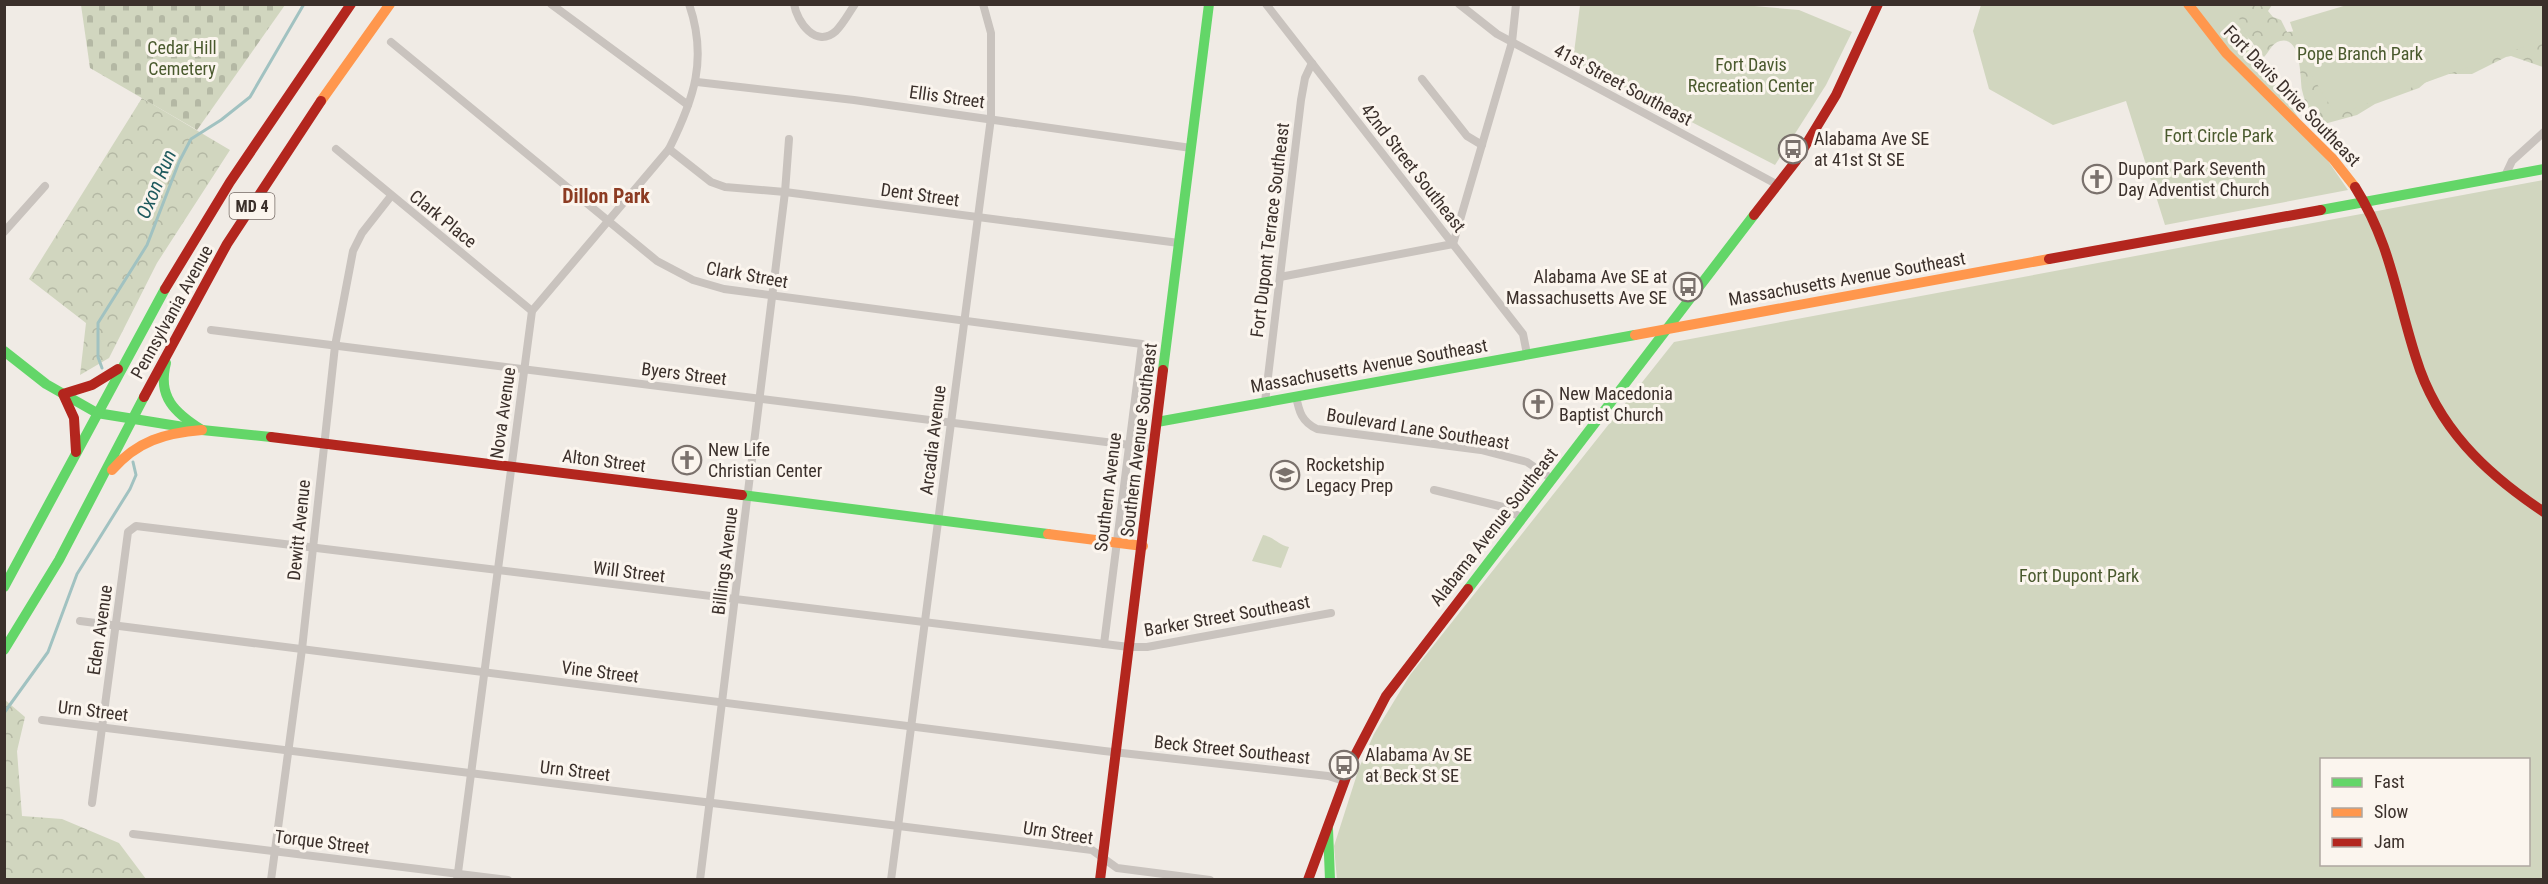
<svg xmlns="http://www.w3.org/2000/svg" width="2548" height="884" font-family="'Roboto Condensed',sans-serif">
<defs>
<pattern id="forest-crowns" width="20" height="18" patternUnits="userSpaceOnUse" patternTransform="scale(1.5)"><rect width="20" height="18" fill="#d1d6bf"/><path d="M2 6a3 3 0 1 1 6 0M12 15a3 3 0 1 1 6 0" fill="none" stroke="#b4b8a4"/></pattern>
<pattern id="cemetery-stones" width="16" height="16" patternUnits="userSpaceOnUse" patternTransform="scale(1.5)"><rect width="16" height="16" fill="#d1d6bf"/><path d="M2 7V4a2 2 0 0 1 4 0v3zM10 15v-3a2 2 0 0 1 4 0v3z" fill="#b4b8a4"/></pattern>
</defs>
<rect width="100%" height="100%" fill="#f0ebe5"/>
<!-- forest -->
<g fill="url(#forest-crowns)">
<path d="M2221 5H2272L2268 11 2273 17 2281 20 2287 32 2543 5V67L2511 56 2506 57 2472 74H2444L2426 82 2419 88 2375 104 2357 115 2324 124C2311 118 2305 103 2302 90 2300 80 2302 35 2280 41 2272 43 2269 52 2264 57Z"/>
<polygon points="142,98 230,150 157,263 109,358 80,375 86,323 29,279"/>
<polygon points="4,699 25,717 17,751 22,816 62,819 119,843 146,879 5,879"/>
</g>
<!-- cemetery -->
<polygon fill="url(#cemetery-stones)" points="81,5 81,4 285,5 197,130 90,68"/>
<!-- park -->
<g fill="#d1d6bf" fill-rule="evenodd">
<polygon points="1580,5 1743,5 1799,10 1852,32 1826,85 1775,165 1573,61"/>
<polygon points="1981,5 2236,5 2241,25 2265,69 2348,190 2165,225 2126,101 2053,125 1989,89 1973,31"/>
<polygon points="2347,5 2543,5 2543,40 2336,115 2304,63 2290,22"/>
<path d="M2543 180V879L1337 880 1334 846 1359 768 1374 734 1410 675 1674 342ZM2322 760H2528V864H2322Z"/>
<path d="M1263 535C1274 537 1278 545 1289 547L1281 568 1252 561Z"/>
</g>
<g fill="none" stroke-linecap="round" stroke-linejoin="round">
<!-- stream -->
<g stroke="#a1c2c1" stroke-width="3">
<polyline points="102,368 98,357 98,323 147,245 179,162 191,139 221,120 250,97 304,4"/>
<polyline points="4,713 48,652 77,574 130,489 136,475 133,462"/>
</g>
<!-- street -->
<g stroke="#c9c3be" stroke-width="8">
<polyline points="551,4 688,105"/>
<path d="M794 4C797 22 816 49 836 31 843 24 849 13 855 4"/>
<polyline points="1266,4 1523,334 1527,354"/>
<polyline points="1459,4 1497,34 1778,185"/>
<polyline points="391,42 657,261 693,280 724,289 1142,344 1104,644"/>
<polyline points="1422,79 1467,136 1482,145"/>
<polyline points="697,82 854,100 1191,148"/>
<polyline points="336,149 532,311"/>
<polyline points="669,149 711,182 725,187 785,192 1179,243"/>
<polyline points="2505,176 2512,161 2544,132"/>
<polyline points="4,232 45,186"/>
<polyline points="1280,277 1453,244 1512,42 1516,4"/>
<polyline points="211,330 1154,448"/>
<path d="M1296 396C1299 412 1302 422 1317 429L1481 450 1527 462 1552 479"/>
<polyline points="1265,402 1301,100 1305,78 1312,63"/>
<polyline points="1434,490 1503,507 1522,518"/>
<polyline points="80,621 1104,751 1328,776 1344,781"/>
<polyline points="42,720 1092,850 1117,868 1210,880"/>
<polyline points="92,803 128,532 136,526 1129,647 1147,647 1331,613"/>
<polyline points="133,834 508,880"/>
<polyline points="271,880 302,649 335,346 353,251 362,233 391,196"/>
<path d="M457 880 532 311 669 149C694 99 708 59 689 4"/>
<polyline points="700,880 785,192 789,139"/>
<polyline points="891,880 991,118 991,33 983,4"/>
</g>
<!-- fast -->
<g stroke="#63d668" stroke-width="10">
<polyline points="2321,210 2544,169"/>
<polyline points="4,351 46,384 97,413 202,430 271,437"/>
<path d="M166 363C157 397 175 413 202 430"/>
<polyline points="1163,370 1209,4"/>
<polyline points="1157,422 1635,335"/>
<polyline points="742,495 1048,534"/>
<polyline points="4,587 165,289"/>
<polyline points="1468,589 1754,215"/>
<polyline points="4,650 59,560 144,397"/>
<polyline points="1328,829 1330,880"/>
</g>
<!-- slow -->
<g stroke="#ff974d" stroke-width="10">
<polyline points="2188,4 2226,53 2333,159 2355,187"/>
<polyline points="321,101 390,4"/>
<polyline points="1635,335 2049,259"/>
<path d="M112 470C137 441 165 433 202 430"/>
<polyline points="1048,534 1143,546"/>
</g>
<!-- jam -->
<g stroke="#b3261e" stroke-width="10">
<path d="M2355 187C2391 244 2396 296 2416 358 2437 427 2485 473 2544 512"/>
<polyline points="1754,215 1796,161 1836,95 1878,4"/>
<polyline points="2049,259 2321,210"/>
<polyline points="165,289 230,182 351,4"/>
<polyline points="144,397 227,244 321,101"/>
<polyline points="271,437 742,495"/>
<polyline points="76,452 74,418 63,394 92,385 118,369"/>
<polyline points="1100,880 1163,370"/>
<polyline points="1308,880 1352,761 1386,696 1468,589"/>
</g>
</g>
<!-- icons -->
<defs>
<g id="bus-ring" transform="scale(1.5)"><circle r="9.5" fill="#fbf5ee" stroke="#7a716c" stroke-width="1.5"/><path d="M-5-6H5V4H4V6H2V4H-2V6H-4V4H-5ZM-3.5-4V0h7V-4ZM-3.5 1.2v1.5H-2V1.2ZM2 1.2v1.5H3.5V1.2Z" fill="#7a716c"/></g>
<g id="church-ring" transform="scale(1.5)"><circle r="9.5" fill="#fbf5ee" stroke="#7a716c" stroke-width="1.5"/><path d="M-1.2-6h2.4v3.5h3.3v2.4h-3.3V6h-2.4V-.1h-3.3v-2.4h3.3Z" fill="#7a716c"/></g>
<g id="school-ring" transform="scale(1.5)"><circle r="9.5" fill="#fbf5ee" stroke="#7a716c" stroke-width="1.5"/><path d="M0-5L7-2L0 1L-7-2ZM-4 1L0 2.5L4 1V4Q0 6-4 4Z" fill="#7a716c"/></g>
</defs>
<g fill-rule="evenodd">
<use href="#bus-ring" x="1793" y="149"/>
<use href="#church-ring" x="2097" y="179"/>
<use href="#bus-ring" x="1688" y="287"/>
<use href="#church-ring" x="1538" y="404"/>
<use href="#church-ring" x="687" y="460"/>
<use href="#school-ring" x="1285" y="475"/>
<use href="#bus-ring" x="1344" y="765"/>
</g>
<g text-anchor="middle" stroke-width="6" stroke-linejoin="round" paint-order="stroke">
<!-- shield labels -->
<rect fill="#fbf5ee" stroke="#756b66" stroke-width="1.5" x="229.5" y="193" width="45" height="26" rx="4.5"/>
<g font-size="16" font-weight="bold" fill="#3b302b">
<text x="252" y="212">MD 4</text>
</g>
<!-- park labels -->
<g font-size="18" fill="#4a5a2e" stroke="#fbf5ee">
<text x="182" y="54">Cedar Hill<tspan x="182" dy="21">Cemetery</tspan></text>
<text x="2360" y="60">Pope Branch Park</text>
<text x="1751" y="71">Fort Davis<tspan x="1751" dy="21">Recreation Center</tspan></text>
<text x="2219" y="142">Fort Circle Park</text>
<text x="2079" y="582">Fort Dupont Park</text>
</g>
<!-- street labels -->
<g font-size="18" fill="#3b302b" stroke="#fbf5ee">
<text transform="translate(1623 85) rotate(28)" y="6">41st Street Southeast</text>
<text transform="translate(2292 96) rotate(46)" y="6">Fort Davis Drive Southeast</text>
<text transform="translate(947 97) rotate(8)" y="6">Ellis Street</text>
<text transform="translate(1413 168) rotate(52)" y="6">42nd Street Southeast</text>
<text transform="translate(920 195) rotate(8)" y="6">Dent Street</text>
<text transform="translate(443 219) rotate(39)" y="6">Clark Place</text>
<text transform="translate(1270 230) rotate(-83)" y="6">Fort Dupont Terrace Southeast</text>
<text transform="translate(747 275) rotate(10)" y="6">Clark Street</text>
<text transform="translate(1847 279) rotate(-10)" y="6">Massachusetts Avenue Southeast</text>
<text transform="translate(172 312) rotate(-61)" y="6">Pennsylvania Avenue</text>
<text transform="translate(1369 366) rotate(-10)" y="6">Massachusetts Avenue Southeast</text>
<text transform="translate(684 374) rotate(7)" y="6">Byers Street</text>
<text transform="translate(503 413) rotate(-82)" y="6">Nova Avenue</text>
<text transform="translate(1418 429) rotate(9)" y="6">Boulevard Lane Southeast</text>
<text transform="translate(933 440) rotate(-83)" y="6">Arcadia Avenue</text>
<text transform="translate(1139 440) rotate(-83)" y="6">Southern Avenue Southeast</text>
<text transform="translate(604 461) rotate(7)" y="6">Alton Street</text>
<text transform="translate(1108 492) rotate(-83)" y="6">Southern Avenue</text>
<text transform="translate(1494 527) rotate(-52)" y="6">Alabama Avenue Southeast</text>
<text transform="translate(299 530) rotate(-84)" y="6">Dewitt Avenue</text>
<text transform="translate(725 561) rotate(-83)" y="6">Billings Avenue</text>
<text transform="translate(629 572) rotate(7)" y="6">Will Street</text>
<text transform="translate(1227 616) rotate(-10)" y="6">Barker Street Southeast</text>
<text transform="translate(100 630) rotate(-82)" y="6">Eden Avenue</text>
<text transform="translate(600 672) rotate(7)" y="6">Vine Street</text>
<text transform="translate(93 711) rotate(7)" y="6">Urn Street</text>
<text transform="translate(1232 750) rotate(6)" y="6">Beck Street Southeast</text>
<text transform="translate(575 771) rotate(7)" y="6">Urn Street</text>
<text transform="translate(1058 833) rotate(9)" y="6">Urn Street</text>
<text transform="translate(322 842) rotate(7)" y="6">Torque Street</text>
</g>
<!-- poi labels -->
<g font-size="18" fill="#3b302b" stroke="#fbf5ee" text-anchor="start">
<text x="1814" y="145">Alabama Ave SE<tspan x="1814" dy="21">at 41st St SE</tspan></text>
<text x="2118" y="175">Dupont Park Seventh<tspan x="2118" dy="21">Day Adventist Church</tspan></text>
<text x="1667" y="283" text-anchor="end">Alabama Ave SE at<tspan x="1667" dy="21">Massachusetts Ave SE</tspan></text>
<text x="1559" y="400">New Macedonia<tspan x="1559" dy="21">Baptist Church</tspan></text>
<text x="708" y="456">New Life<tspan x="708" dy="21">Christian Center</tspan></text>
<text x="1306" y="471">Rocketship<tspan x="1306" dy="21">Legacy Prep</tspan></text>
<text x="1365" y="761">Alabama Av SE<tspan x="1365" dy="21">at Beck St SE</tspan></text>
</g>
<!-- water labels -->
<g font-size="20" font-style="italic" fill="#1f5a5e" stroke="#fbf5ee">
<text transform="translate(156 184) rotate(-67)" y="7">Oxon Run</text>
</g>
<!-- neighbourhood labels -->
<g font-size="20" font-weight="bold" fill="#8c3b22" stroke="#fbf5ee">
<text x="606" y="203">Dillon Park</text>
</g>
</g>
<!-- border -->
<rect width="2548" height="884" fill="none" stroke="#3b302b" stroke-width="12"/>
<!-- legend -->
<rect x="2320" y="758" width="210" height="108" fill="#fbf5ee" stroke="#aea6a0" stroke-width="1.5"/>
<rect x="2332" y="778" width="30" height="9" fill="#63d668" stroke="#aea6a0" stroke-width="1.5"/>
<text x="2374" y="788" font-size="18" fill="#3b302b">Fast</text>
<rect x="2332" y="808" width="30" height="9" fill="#ff974d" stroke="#aea6a0" stroke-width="1.5"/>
<text x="2374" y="818" font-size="18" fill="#3b302b">Slow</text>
<rect x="2332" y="838" width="30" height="9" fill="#b3261e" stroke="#aea6a0" stroke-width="1.5"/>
<text x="2374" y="848" font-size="18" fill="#3b302b">Jam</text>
</svg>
